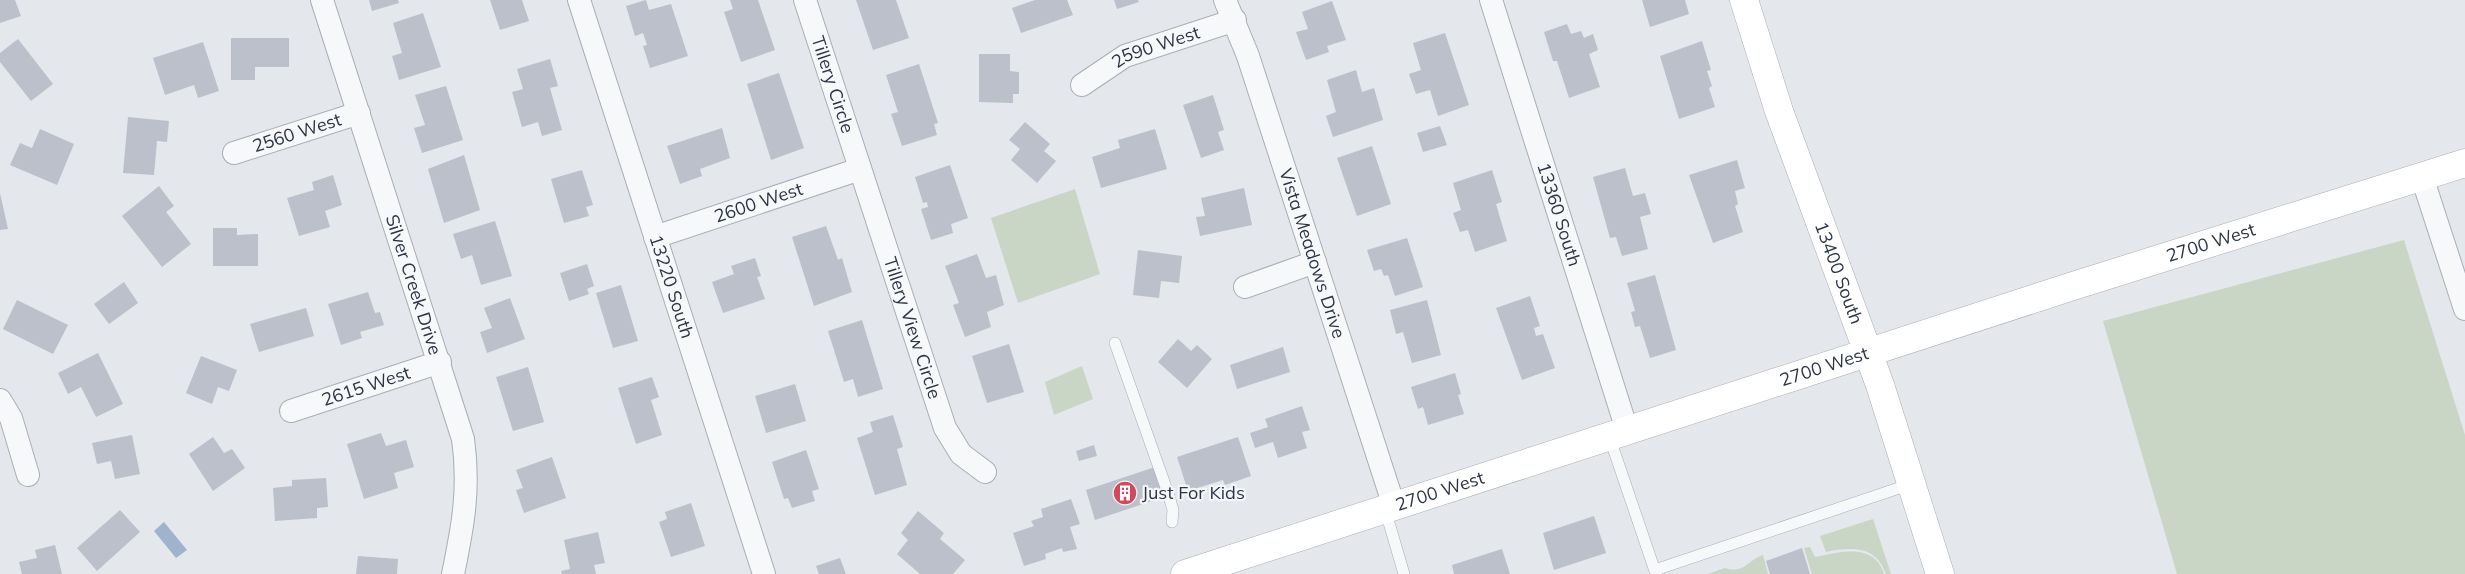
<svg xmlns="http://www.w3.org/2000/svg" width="2465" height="574" font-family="Mulish,sans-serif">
<rect width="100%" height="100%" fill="#e4e7ec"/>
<!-- green -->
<g fill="#c9d6c5">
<polygon points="1075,189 1100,274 1018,303 991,218"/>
<polygon points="2404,240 2465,435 2465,574 2177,574 2103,321"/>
<polygon points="1082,366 1093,399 1054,415 1045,382"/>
<path d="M1873 519 1891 574H1886C1876 545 1851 547 1826 552L1820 536Z"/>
<path d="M1810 547 1815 557C1840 552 1874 542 1884 574H1812L1804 548Z"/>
<path d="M1763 555 1768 574H1708L1725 568C1745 574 1746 561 1763 555Z"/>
</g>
<!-- water -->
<polygon fill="#9fb4cc" points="164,522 187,550 176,558 154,531"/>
<!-- building -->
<g fill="#bbc0ca">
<polygon points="0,0 15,0 21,16 0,23"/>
<polygon points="369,0 398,0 399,3 372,11"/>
<polygon points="490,0 522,0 529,21 500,30"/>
<polygon points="646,0 649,10 671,4 688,56 650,68 643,46 647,45 643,33 635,36 626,6"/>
<polygon points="730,0 758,0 775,50 741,62 724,12 733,9"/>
<polygon points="856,0 896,0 909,38 873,50"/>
<polygon points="1035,0 1067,0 1073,15 1021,33 1012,8"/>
<polygon points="1114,0 1138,0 1139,2 1117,9"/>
<polygon points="1642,0 1685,0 1689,14 1650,27"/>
<polygon points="1332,1 1346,40 1327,46 1329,52 1306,60 1296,32 1308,29 1302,12"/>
<polygon points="423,13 441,67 399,80 392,56 402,53 393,23"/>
<polygon points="1567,24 1571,34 1581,31 1584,38 1593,34 1598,50 1589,54 1600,87 1569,98 1557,61 1553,61 1544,32"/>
<polygon points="1445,33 1469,105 1438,116 1430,90 1416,94 1409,74 1421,70 1413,43"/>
<polygon points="231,38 289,38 289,67 255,67 255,80 231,80"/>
<polygon points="18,39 53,84 31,101 0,62 0,53"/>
<polygon points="1702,41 1711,70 1707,71 1712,86 1709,88 1715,107 1679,119 1660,56"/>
<polygon points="203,42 219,91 198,98 194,85 165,95 153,58"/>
<polygon points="979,54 1010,54 1010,71 1019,72 1019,94 1013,94 1013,103 979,102"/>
<polygon points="550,59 558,86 550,88 562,130 542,136 538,122 522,127 512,92 523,89 517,69"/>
<polygon points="919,64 938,123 934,124 937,135 902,146 891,114 898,112 886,75"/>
<polygon points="1356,70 1362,92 1374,88 1383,120 1333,137 1326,116 1336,112 1327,80"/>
<polygon points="779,73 804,148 771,160 747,84"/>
<polygon points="446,86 463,140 422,153 414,128 425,125 415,95"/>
<polygon points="1213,95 1224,130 1218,132 1224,150 1201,158 1183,105"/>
<polygon points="128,117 169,121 167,142 157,141 154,175 123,173"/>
<polygon points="1025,122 1050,144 1044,151 1056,161 1037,183 1011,160 1020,149 1009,140"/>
<polygon points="1440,126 1447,145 1423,152 1417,133"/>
<polygon points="722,128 730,158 700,169 702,176 680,184 667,146"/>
<polygon points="40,129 74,144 57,185 10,165 20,143 32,148"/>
<polygon points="1155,129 1167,169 1101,188 1092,157 1120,148 1118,140"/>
<polygon points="1372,146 1391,204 1357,216 1337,158"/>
<polygon points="464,155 480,210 444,223 428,169"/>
<polygon points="1737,160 1745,188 1735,191 1738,204 1735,206 1743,232 1713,243 1689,175"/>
<polygon points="950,165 968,218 951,224 953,233 931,240 921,209 928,207 927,202 923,203 915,177"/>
<polygon points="1625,168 1633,196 1645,193 1651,214 1640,217 1648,249 1622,256 1616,237 1610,238 1593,177"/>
<polygon points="582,170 593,205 586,207 589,216 564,223 551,179"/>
<polygon points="1492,170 1502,202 1496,204 1507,241 1475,252 1468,230 1460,232 1453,213 1461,210 1453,183"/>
<polygon points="333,175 342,205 325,211 330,227 299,236 287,198 314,190 312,182"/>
<polygon points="159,186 174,206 166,212 191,244 162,267 122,216"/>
<polygon points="1244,188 1252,225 1200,236 1196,217 1205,216 1201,198"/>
<polygon points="0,193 8,229 0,230"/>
<polygon points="495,221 512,276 481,285 472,255 461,259 453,234"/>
<polygon points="826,226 838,260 842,258 852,292 814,306 792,237"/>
<polygon points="213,228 237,228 237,235 258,234 258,266 213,266"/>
<polygon points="1407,238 1423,287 1395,296 1388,275 1384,276 1381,269 1374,271 1367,250"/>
<polygon points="1138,250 1182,256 1179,283 1161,281 1159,298 1133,295"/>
<polygon points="977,254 986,278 996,275 1004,305 987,312 991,327 965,337 953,305 959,303 945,266"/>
<polygon points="755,258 761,276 757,277 765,299 723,313 712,282 734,274 731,266"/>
<polygon points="587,264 594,286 587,289 589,294 569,301 560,273"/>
<polygon points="1655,275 1676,350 1650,358 1640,326 1635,327 1631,312 1635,311 1627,283"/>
<polygon points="124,282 138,303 109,324 94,304"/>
<polygon points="621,285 638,341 613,348 596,293"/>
<polygon points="368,292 375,313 380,312 384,325 360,332 362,338 341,345 328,304"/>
<polygon points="1530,296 1540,326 1534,328 1536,336 1543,334 1555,368 1522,380 1496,308"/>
<polygon points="510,298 525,339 487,353 480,332 492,328 484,308"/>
<polygon points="17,300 68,325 53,354 3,329"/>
<polygon points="1427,300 1441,355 1412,363 1403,332 1396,334 1390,310"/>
<polygon points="306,308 314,336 259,352 250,324"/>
<polygon points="862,320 883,389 858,397 853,379 844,382 828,331"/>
<polygon points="1178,339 1191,351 1197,345 1212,359 1187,388 1158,362"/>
<polygon points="1009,344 1024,392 987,403 972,356"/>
<polygon points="1283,347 1290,372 1237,389 1230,365"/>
<polygon points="98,353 123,404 96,417 81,387 68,394 58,373"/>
<polygon points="201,356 237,370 229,391 218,387 212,404 186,393"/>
<polygon points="528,367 544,422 513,431 496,377"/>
<polygon points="1455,373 1461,394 1458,395 1464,414 1428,425 1423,407 1418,409 1411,387"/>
<polygon points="652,377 659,397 651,400 662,435 636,444 618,388"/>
<polygon points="795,384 806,421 766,433 755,396"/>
<polygon points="1302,406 1310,430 1302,432 1307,448 1278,458 1273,442 1255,448 1250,433 1268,427 1265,419"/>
<polygon points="893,415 903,447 897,449 907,485 875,495 857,438 873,432 870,422"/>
<polygon points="381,433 386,446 406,440 414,467 394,473 398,488 364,499 347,444"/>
<polygon points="132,435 140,474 115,479 111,461 97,464 92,443"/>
<polygon points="213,437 224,453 232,449 245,468 213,491 189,454"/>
<polygon points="1238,437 1251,476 1225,485 1223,480 1188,491 1177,457"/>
<polygon points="1094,445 1097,456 1079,461 1076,451"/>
<polygon points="806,450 819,489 812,491 815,501 792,508 788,498 784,499 772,462"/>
<polygon points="552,457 566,498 524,513 516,490 523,488 516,470"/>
<polygon points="1155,467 1164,497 1095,520 1086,490"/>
<polygon points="326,478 328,507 317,508 317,518 275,521 273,488 292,486 292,480"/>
<polygon points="1071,499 1080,524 1070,527 1077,549 1063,552 1062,548 1045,554 1046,559 1024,566 1013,533 1034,526 1031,521 1043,517 1041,509"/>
<polygon points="691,503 705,546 671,557 659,522 667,519 665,512"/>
<polygon points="120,510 140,532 97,571 77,548"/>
<polygon points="918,511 944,533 940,539 965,560 953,574 920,574 897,554 908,540 901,533"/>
<polygon points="1594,516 1606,553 1554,570 1543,533"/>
<polygon points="598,532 605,563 594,565 596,574 562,574 561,571 570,569 564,540"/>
<polygon points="55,545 62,574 22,574 19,562 37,558 35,550"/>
<polygon points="1802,548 1810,574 1770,574 1766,561"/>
<polygon points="1502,549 1510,574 1454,574 1452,565"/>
<polygon points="358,556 398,559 397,574 356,574"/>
<polygon points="840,558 846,574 819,574 816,566"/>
</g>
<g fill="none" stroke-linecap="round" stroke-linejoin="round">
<!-- lane casing -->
<g stroke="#a9aeb7" stroke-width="12">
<g id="lane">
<polyline points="1115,343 1168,493 1173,510 1172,522"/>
<polyline points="1609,436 1656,574"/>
<polyline points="1385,509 1404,574"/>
<polyline points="1655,570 1911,484"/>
</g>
</g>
<!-- street casing -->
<g stroke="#a9aeb7" stroke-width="24">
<g id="street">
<path id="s1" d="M322 0 463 439C470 488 463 526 453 574"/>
<path id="s2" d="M579 0 764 574"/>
<path id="s3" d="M805 0 945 428 961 454 985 472"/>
<path id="s4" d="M1225 0 1248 56 1394 506"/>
<path id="s5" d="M1491 0 1627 430"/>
<path id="s6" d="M1082 85 1125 56 1235 20"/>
<path id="s7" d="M234 153 359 113"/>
<polyline points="2422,177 2465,309"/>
<path id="s8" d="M655 237 860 169"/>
<polyline points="1245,287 1315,262"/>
<polyline points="0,400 11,418 28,475"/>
<path id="s9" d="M291 411 440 362"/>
</g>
</g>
<!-- secondary casing -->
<g stroke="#a9aeb7" stroke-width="29">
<g id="secondary">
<path id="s10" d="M1744 0 1779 111 1880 385 1940 574"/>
<path id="s11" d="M1185 574 2073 286 2465 163"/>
</g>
</g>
<!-- lane -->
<use href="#lane" stroke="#f7f8fa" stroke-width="11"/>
<!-- street -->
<use href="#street" stroke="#f7f8fa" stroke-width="22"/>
<!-- secondary -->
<use href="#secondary" stroke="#fff" stroke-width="28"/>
</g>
<!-- icons -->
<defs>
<g id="building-disc" transform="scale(1.25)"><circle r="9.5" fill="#d1495b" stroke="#f4f6f9"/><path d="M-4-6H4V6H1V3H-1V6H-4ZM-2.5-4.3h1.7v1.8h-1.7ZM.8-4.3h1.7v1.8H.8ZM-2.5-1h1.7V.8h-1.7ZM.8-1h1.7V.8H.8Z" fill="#fff"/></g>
</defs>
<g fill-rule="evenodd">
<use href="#building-disc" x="1125" y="493"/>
</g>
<g text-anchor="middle" stroke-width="4.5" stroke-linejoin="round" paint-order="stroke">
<!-- street labels -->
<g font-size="18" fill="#2b3445" stroke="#f4f6f9">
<text dy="6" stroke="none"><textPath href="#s6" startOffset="84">2590 West</textPath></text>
<text dy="6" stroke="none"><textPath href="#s3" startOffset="89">Tillery Circle</textPath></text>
<text dy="6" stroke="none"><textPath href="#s7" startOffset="66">2560 West</textPath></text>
<text dy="6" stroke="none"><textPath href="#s8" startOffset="109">2600 West</textPath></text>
<text dy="6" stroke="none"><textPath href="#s5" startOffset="225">13360 South</textPath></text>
<text dy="6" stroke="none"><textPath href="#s11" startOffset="1078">2700 West</textPath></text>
<text dy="6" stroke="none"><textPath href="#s4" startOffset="268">Vista Meadows Drive</textPath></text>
<text dy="6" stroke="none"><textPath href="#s10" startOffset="289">13400 South</textPath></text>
<text dy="6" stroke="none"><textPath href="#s1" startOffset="299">Silver Creek Drive</textPath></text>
<text dy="6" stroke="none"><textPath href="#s2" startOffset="301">13220 South</textPath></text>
<text dy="6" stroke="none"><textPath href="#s3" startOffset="345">Tillery View Circle</textPath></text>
<text dy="6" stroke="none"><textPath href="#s11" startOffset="672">2700 West</textPath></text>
<text dy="6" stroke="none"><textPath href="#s9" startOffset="79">2615 West</textPath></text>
<text dy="6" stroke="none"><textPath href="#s11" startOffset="268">2700 West</textPath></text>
</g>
<!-- poi labels -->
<g font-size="18" fill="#2b3445" stroke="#f4f6f9" text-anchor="start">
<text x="1142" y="499">Just For Kids</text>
</g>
</g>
</svg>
